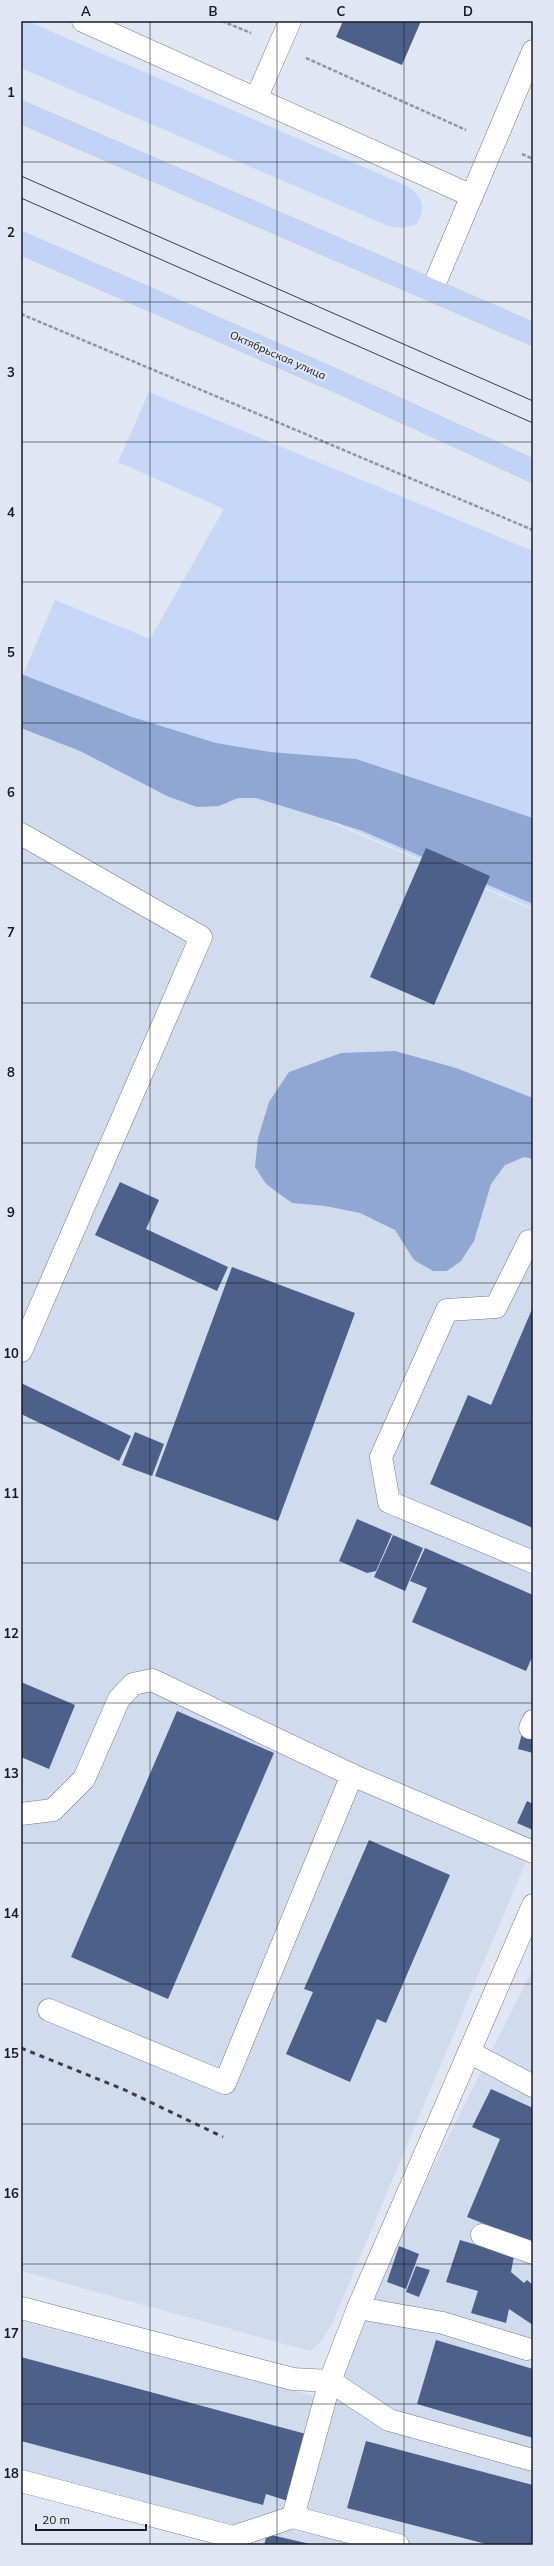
<svg xmlns="http://www.w3.org/2000/svg" width="554" height="2566" font-family="Mulish,sans-serif">
<rect width="100%" height="100%" fill="#e0e6f3"/>
<!-- built -->
<g fill="#d1dbee">
<polygon points="21,688 533,910 533,1845 332,2324 319,2344 310,2351 21,2271"/>
<polygon points="533,1968 533,2545 244,2545 21,2488 21,2321 318,2397"/>
</g>
<!-- green -->
<g fill="#c6d7f8">
<path d="M21 21H27L407 186C423 196 426 207 417 224L402 228 388 226 21 68Z"/>
<polygon points="149,392 533,551 533,908 21,686 21,679 55,600 150,639 224,509 118,462"/>
</g>
<!-- forest -->
<g fill="#90a7d4">
<polygon points="21,674 132,717 216,743 270,752 356,759 533,818 533,904 360,830 256,798 238,798 219,806 197,807 167,796 80,751 21,728"/>
<polygon points="395,1051 456,1068 533,1098 533,1159 524,1157 505,1165 491,1184 474,1241 461,1261 447,1271 433,1271 414,1260 395,1230 360,1213 325,1206 292,1203 266,1184 255,1167 258,1138 269,1102 289,1072 341,1053"/>
</g>
<!-- building -->
<g fill="#4c6089">
<polygon points="343,21 421,21 402,65 336,37"/>
<polygon points="426,848 490,876 434,1005 370,977"/>
<polygon points="120,1182 159,1200 146,1229 228,1267 217,1291 95,1235"/>
<polygon points="232,1267 355,1313 278,1521 155,1476"/>
<polygon points="533,1307 533,1528 430,1484 468,1395 491,1405"/>
<polygon points="21,1383 131,1436 119,1461 21,1414"/>
<polygon points="135,1432 164,1444 152,1476 122,1465"/>
<polygon points="357,1519 392,1534 376,1571 367,1573 339,1561"/>
<polygon points="393,1535 423,1548 405,1591 374,1577"/>
<polygon points="425,1548 533,1595 533,1655 526,1671 412,1622 427,1588 410,1581"/>
<polygon points="21,1682 75,1705 49,1769 21,1757"/>
<polygon points="177,1711 274,1753 168,1999 71,1957"/>
<polygon points="522,1733 533,1735 533,1753 518,1749"/>
<polygon points="527,1801 533,1804 533,1830 517,1823"/>
<polygon points="369,1840 450,1875 386,2023 377,2019 350,2082 286,2054 313,1992 304,1989"/>
<polygon points="491,2089 533,2108 533,2243 467,2217 500,2139 472,2127"/>
<polygon points="460,2240 514,2256 511,2272 524,2283 527,2280 533,2285 533,2325 509,2309 506,2323 471,2313 478,2291 446,2282"/>
<polygon points="399,2246 419,2254 406,2289 387,2282"/>
<polygon points="416,2266 430,2270 419,2297 406,2292"/>
<polygon points="436,2340 533,2369 533,2438 417,2404"/>
<polygon points="21,2357 306,2434 288,2501 266,2494 263,2505 21,2441"/>
<polygon points="366,2441 533,2485 533,2545 490,2545 347,2508"/>
<polygon points="267,2534 310,2544 310,2545 264,2545"/>
</g>
<g fill="none" stroke-linecap="round" stroke-linejoin="round">
<!-- minor casing -->
<g stroke="#747a86" stroke-width="23">
<g id="minor">
<polyline points="83,21 472,196"/>
<polyline points="256,99 290,21"/>
<polyline points="432,290 533,51"/>
<polyline points="21,834 201,937 21,1351"/>
<polyline points="533,1243 529,1241 496,1307 447,1310 381,1457 389,1502 533,1562"/>
<polyline points="530,1728 533,1721"/>
<polyline points="21,1814 53,1810 84,1779 119,1699 133,1684 152,1680 352,1775"/>
<polyline points="49,2010 225,2083 352,1775 533,1852"/>
<polyline points="469,2052 533,2086"/>
<polyline points="482,2235 533,2253"/>
<polyline points="21,2308 293,2379 330,2381 389,2420 533,2460"/>
<polyline points="358,2308 443,2323 527,2349"/>
<polyline points="21,2481 233,2537 293,2517"/>
<polyline points="398,2545 293,2517 330,2381 358,2308 533,1905"/>
</g>
</g>
<!-- major casing -->
<g stroke="#c8c8c9" stroke-width="23">
<g id="major">
<polyline points="21,112 533,334"/>
<polyline points="21,243 339,382 533,471"/>
</g>
</g>
<!-- path -->
<g stroke="#90959e" stroke-width="2.5" stroke-dasharray="4 2" stroke-linecap="butt">
<polyline points="222,21 251,33"/>
<polyline points="306,58 466,130"/>
<polyline points="522,154 533,159"/>
<polyline points="21,314 533,530"/>
</g>
<!-- minor -->
<use href="#minor" stroke="#fff" stroke-width="22"/>
<!-- major -->
<use href="#major" stroke="#c1d4f8" stroke-width="22"/>
<!-- tram -->
<g stroke="#3c4045" stroke-width="1">
<polyline points="21,176 533,401"/>
<polyline points="21,198 533,423"/>
</g>
<!-- rail -->
<polyline stroke="#3c4045" stroke-width="3" stroke-dasharray="5 5" stroke-linecap="butt" points="21,2048 125,2090 223,2137"/>
</g>
<!-- grid -->
<path fill="none" stroke="#181b1f" stroke-width="1" stroke-opacity="0.55" d="M150 21V2545M277 21V2545M404 21V2545M21 162H533M21 302H533M21 442H533M21 582H533M21 723H533M21 863H533M21 1003H533M21 1143H533M21 1283H533M21 1423H533M21 1563H533M21 1703H533M21 1843H533M21 1984H533M21 2124H533M21 2264H533M21 2404H533"/>
<g text-anchor="middle" stroke-width="4" stroke-linejoin="round" paint-order="stroke">
<!-- street labels -->
<g font-size="11" fill="#181b1f" stroke="#e0e6f3">
<text transform="translate(278 355) rotate(24)" y="4">Октябрьская улица</text>
</g>
</g>
<!-- border -->
<rect width="554" height="2566" fill="none" stroke="#e0e6f3" stroke-width="44"/>
<!-- scale -->
<path d="M36 2524v6h110v-6" fill="none" stroke="#181b1f" stroke-width="2"/>
<text x="42" y="2524" font-size="12" fill="#181b1f" stroke="#e0e6f3" stroke-width="3" paint-order="stroke">20 m</text>
<rect x="22" y="22" width="510" height="2522" fill="none" stroke="#181b1f" stroke-width="1.5"/>
<g font-size="13" text-anchor="middle" font-weight="bold" fill="#181b1f">
<text x="86" y="16">A</text>
<text x="213" y="16">B</text>
<text x="341" y="16">C</text>
<text x="468" y="16">D</text>
<text x="11" y="97">1</text>
<text x="11" y="237">2</text>
<text x="11" y="377">3</text>
<text x="11" y="517">4</text>
<text x="11" y="657">5</text>
<text x="11" y="797">6</text>
<text x="11" y="937">7</text>
<text x="11" y="1077">8</text>
<text x="11" y="1217">9</text>
<text x="11" y="1358">10</text>
<text x="11" y="1498">11</text>
<text x="11" y="1638">12</text>
<text x="11" y="1778">13</text>
<text x="11" y="1918">14</text>
<text x="11" y="2058">15</text>
<text x="11" y="2198">16</text>
<text x="11" y="2338">17</text>
<text x="11" y="2478">18</text>
</g>
</svg>
